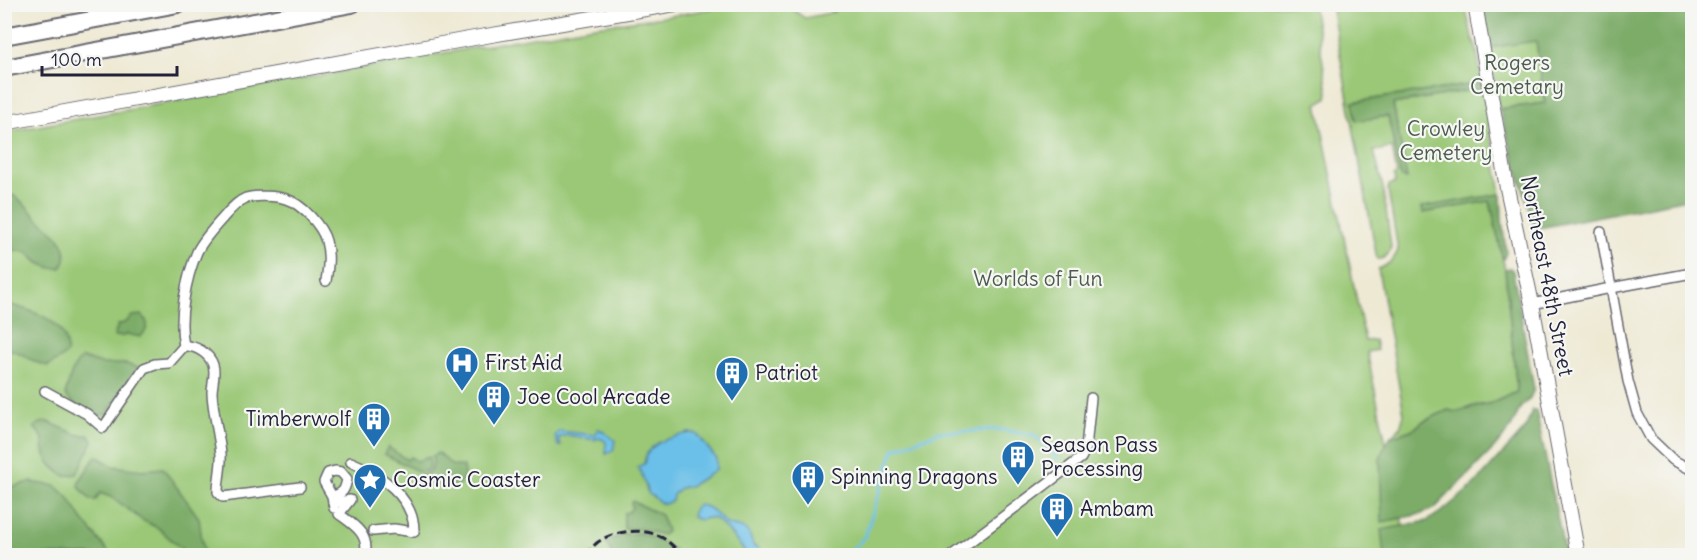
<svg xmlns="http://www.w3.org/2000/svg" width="1697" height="560" font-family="Delius,sans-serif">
<rect width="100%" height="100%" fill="#f6f6f2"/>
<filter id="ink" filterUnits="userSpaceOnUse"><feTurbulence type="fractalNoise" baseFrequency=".0167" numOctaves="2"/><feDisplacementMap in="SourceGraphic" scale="12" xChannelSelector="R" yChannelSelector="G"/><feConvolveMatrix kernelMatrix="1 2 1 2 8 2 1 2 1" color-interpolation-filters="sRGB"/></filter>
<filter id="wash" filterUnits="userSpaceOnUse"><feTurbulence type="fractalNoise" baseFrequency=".008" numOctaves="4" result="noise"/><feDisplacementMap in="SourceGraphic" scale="24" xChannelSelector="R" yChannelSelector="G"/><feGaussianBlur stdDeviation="1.35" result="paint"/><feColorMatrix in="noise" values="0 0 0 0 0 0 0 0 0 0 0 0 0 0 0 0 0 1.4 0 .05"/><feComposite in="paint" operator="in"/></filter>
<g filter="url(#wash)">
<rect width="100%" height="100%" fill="#eee9d3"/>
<!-- green -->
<g fill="#9ac876" stroke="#5e7558" stroke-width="1.5">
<polygon points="819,4 1313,5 1328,92 1327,98 1317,104 1365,341 1375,340 1377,350 1367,352 1409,555 5,556 5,132 588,27 670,16 733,5 786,5 805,18 834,12"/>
<path d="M1331 5H1465L1472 37 1476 46 1482 83 1354 102 1356 121 1388 116 1401 177 1406 178 1393 104 1483 88 1501 194 1422 208 1424 213 1490 201 1505 269 1517 392 1492 403 1473 406 1456 412 1448 410 1422 422 1414 429 1390 437 1400 427 1404 414 1378 269C1389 265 1394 260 1398 250L1388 190 1389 185 1395 183 1394 176 1397 174 1392 148 1374 151 1383 188 1391 247C1389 254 1385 260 1377 259Z"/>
<polygon points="1536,40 1545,103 1499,109 1488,48"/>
</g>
<!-- forest -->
<g fill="#7bac67" stroke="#4e6751" stroke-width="1.5">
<polygon points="1483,5 1692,5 1692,198 1535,229 1499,109 1545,103 1536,41 1488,48"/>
<polygon points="1482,83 1483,88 1393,104 1407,179 1401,177 1388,116 1356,121 1353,102"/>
<path d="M4 191C9 195 13 194 17 198 25 203 30 211 37 218 51 230 76 246 61 268H51L37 262 27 252 5 249Z"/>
<polygon points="1501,194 1502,219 1506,253 1503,260 1490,201 1423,213 1422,207"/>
<polygon points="1510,268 1513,271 1534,389 1530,398 1521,407 1510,429 1495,447 1435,508 1421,514 1382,522 1380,460 1382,452 1390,437 1414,429 1422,422 1448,410 1456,412 1492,403 1517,392 1505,269"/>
<path d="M5 303C32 311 67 318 67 353L60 359 48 366C29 363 23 350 5 349Z"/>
<path d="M142 315C150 323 148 330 140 337L127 334 124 336H114L118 325 126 322 132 316Z"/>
<path d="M82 358 101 364H126L137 367V371L134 376 107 413C94 420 74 405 65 395 69 382 71 367 82 358Z"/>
<polygon points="1532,410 1536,410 1565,555 1384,555 1381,530 1427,521 1445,509 1474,485 1525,429"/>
<path d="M48 422 78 435H89L93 441 77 474 65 476C50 467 42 457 43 438L34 427 39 423Z"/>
<polygon points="388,447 407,460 410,457 417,461 429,457 430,466 426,471 419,472 384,454"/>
<path d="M438 453C450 460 446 468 464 466 463 471 465 476 462 480 451 497 429 481 418 476 430 474 436 468 432 456Z"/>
<polygon points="96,456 113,466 142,470 163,468 199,518 202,541 205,555 188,555 158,528 142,520 113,498 100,493 96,500 91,500 79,487 79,482"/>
<polygon points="30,482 56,486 68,497 82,519 111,555 5,555 5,495 8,488"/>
<polygon points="632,501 661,515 667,531 663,535 641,529 624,529 624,513 629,512 632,507 631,503"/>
<path d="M641 533C656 538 668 544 679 555H612V552L605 542 624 534Z"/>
</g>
<!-- water -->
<g fill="#6bc0e8" stroke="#467192" stroke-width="1.5">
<polygon points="598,429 601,430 615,440 613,451 606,454 606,442 602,439 595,438 595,440 568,435 558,438 561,446 558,446 555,436 559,431 595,435"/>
<path d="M689 433 697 434 716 458V470L690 486 680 488 673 495 672 501 665 504 661 503 648 493 641 472 637 467 644 464C646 441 671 438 689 433Z"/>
<path d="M699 505C713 506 717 517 727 524 733 527 741 526 746 530 751 534 751 542 754 547L757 546 762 555H748C741 547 723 523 715 519 706 514 702 525 692 516L694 508Z"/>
</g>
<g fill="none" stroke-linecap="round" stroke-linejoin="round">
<!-- stream -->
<polyline stroke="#6bc0e8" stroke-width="3" points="838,556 851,551 865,536 894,449 939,432 972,431 996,429 1034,435 1058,459"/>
</g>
</g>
<g filter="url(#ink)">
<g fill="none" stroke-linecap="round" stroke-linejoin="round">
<!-- street casing -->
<g stroke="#696870" stroke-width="12">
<g id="street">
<polyline points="1601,232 1628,381 1637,413 1651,439 1673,460 1692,470"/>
<polyline points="1532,304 1611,288 1692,273"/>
<path d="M184 346C178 318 186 278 197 252 203 240 213 229 222 219 228 212 236 202 246 198 255 195 277 196 286 199 302 204 322 226 326 241 330 255 328 268 326 281"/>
<path d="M45 391 87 414 103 428 144 368 155 364 169 363 184 346C195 345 209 353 213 365 216 374 212 384 212 393 213 413 219 434 221 454 222 465 218 480 218 492L223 497 300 487"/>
<path d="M351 462C379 473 415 498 414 532L394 529 373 531"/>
<path d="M332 496C343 494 345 490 347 479L341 472 335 471 328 473 324 482 332 496 334 508"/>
<path d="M333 503 350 500 339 514C354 525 370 534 365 556"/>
<polyline points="951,556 1081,458 1086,448 1091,398"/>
</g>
</g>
<!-- secondary casing -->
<g stroke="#696870" stroke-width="16">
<g id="secondary">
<polyline points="1475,4 1507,188 1532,304 1578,556"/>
<polyline points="4,123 480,37 675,4"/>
</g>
</g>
<!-- highway casing -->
<g stroke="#696870" stroke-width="20">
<g id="highway">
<polyline points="4,36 178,4"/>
<polyline points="4,68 352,4"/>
</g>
</g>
<!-- street -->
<use href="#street" stroke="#fff" stroke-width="9"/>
<!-- secondary -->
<use href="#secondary" stroke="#fff" stroke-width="14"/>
<!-- highway -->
<use href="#highway" stroke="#fff" stroke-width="16"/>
<!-- rail -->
<path stroke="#22223b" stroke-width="3" stroke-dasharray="9 4.5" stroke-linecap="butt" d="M585 556C589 551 593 546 598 542 613 531 640 528 657 535 667 539 675 548 683 556"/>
</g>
</g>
<!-- icons -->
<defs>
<g id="hospital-pin" transform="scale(1.725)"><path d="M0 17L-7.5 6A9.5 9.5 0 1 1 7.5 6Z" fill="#1f6fb2" stroke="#f6f6f2"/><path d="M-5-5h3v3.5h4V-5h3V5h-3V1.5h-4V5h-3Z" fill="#fff"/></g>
<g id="building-pin" transform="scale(1.725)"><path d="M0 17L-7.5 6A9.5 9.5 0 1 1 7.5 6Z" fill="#1f6fb2" stroke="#f6f6f2"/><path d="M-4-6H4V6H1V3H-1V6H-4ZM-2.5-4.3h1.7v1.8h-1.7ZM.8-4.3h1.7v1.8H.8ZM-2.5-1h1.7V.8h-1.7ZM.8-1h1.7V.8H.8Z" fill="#fff"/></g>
<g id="sight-pin" transform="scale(1.725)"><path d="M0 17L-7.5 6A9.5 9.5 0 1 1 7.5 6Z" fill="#1f6fb2" stroke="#f6f6f2"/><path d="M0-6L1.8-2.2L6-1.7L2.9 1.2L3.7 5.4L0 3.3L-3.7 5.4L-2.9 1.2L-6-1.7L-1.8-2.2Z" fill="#fff"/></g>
</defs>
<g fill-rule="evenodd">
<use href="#hospital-pin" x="462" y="363"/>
<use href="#building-pin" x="732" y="373"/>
<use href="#building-pin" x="494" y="397"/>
<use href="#building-pin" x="374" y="419"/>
<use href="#building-pin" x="1018" y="457"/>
<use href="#building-pin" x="808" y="477"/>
<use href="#sight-pin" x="370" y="480"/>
<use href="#building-pin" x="1057" y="509"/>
</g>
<g text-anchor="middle" stroke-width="4.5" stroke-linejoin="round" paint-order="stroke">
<!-- park labels -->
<g font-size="21" fill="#4c5c50" stroke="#f6f6f2">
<text x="1517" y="70">Rogers<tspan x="1517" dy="24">Cemetary</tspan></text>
<text x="1446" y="136">Crowley<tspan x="1446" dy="24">Cemetery</tspan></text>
<text x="1038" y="286">Worlds of Fun</text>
</g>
<!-- street labels -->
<g font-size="21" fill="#22223b" stroke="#f6f6f2">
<text transform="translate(1547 276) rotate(79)" y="7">Northeast 48th Street</text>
</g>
<!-- poi labels -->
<g font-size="21" fill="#22223b" stroke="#f6f6f2" text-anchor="start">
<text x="485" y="370">First Aid</text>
<text x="755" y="380">Patriot</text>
<text x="517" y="404">Joe Cool Arcade</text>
<text x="351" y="426" text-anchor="end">Timberwolf</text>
<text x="1041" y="452">Season Pass<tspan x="1041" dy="24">Processing</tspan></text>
<text x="831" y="484">Spinning Dragons</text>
<text x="393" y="487">Cosmic Coaster</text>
<text x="1080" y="516">Ambam</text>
</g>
</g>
<!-- margin -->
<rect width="1697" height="560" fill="none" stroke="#f6f6f2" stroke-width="24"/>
<!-- scale -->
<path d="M42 66v9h135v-9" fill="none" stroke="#22223b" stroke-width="3"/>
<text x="51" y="66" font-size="18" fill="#22223b" stroke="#f6f6f2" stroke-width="4.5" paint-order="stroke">100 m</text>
</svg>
